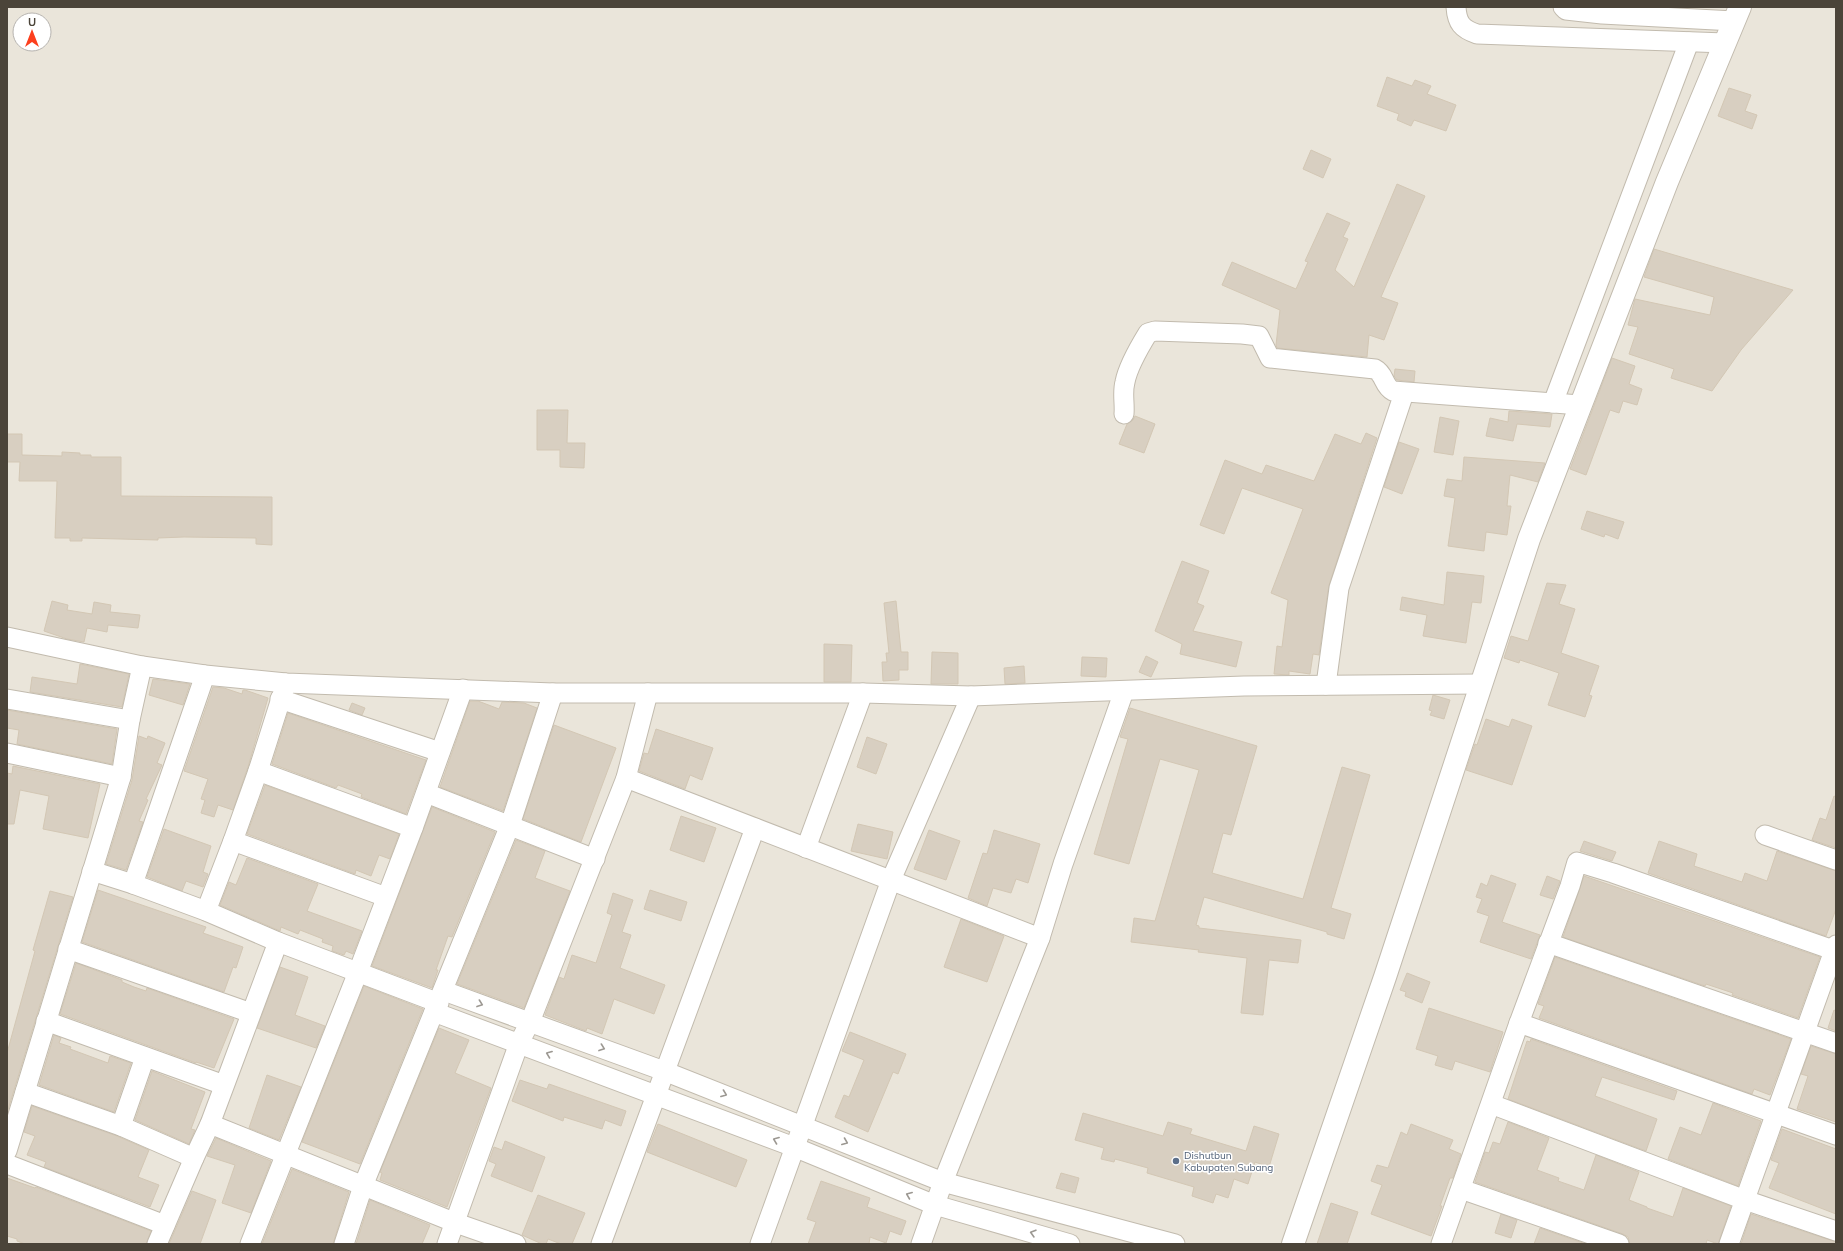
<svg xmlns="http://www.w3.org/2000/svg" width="1843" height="1251" font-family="Mulish,sans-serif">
<rect width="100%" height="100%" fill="#f6f3ec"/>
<!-- residential -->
<path fill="#eae5da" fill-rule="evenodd" d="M7 7H1836V1244H7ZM20 20H44V44H20Z"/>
<!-- building -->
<g fill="#d8cfc1" stroke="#d3c7b4">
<polygon points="1387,77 1412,86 1415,80 1431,86 1427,94 1456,105 1446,131 1414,120 1411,126 1397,120 1399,114 1377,106"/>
<polygon points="1729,88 1751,95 1745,111 1757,115 1752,129 1718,116"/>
<polygon points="1311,150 1331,159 1323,178 1303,169"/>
<polygon points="1397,184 1425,196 1381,297 1398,303 1384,340 1369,335 1367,357 1277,348 1276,345 1280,310 1222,285 1232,262 1296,289 1308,262 1305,261 1327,213 1350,223 1343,237 1348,239 1335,270 1354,287"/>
<polygon points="1654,249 1793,290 1741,350 1712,391 1671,378 1674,369 1629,354 1638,327 1628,325 1635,299 1710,315 1714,297 1644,277"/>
<polygon points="1612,358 1635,366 1629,384 1642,389 1637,405 1623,401 1619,413 1610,410 1586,475 1570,469"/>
<polygon points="1395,369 1415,371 1414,382 1397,380 1394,376"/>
<polygon points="537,410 568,410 567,443 585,443 584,468 560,467 560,450 537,450"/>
<polygon points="1509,411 1552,414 1550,427 1517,424 1513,441 1486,436 1490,418 1508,422"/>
<polygon points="1135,416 1155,424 1144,453 1119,444 1127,424 1133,420"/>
<polygon points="1440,417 1459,421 1453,455 1434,452"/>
<polygon points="1366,433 1377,438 1329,585 1319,655 1313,654 1310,674 1289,671 1289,675 1274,674 1277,646 1282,647 1288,600 1271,593 1303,509 1242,488 1224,534 1200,525 1225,460 1262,474 1266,465 1314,481 1335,434 1361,444"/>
<polygon points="7,434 22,434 22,455 62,456 62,452 80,453 80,455 91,455 91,457 121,457 121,496 272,497 272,545 256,544 256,538 184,537 158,538 158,540 82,538 82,541 70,541 70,538 55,538 57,481 19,481 20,462 7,462"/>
<polygon points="1399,442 1419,449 1402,494 1384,487"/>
<polygon points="1464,457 1545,463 1538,482 1510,475 1507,506 1511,506 1507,535 1486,532 1484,551 1448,546 1455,498 1444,496 1447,479 1462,481"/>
<polygon points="1587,511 1624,522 1618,539 1605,534 1604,537 1581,529"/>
<polygon points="1182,561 1209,571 1197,603 1204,606 1193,631 1242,642 1236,667 1180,654 1182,644 1155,631"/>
<polygon points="1447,572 1484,576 1481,603 1472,602 1466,643 1423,636 1427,615 1400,610 1402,597 1444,605"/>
<polygon points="1547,583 1566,585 1559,604 1575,609 1561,653 1599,666 1589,695 1592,696 1585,717 1548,705 1559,673 1520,660 1519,663 1504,658 1511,636 1528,641"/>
<polygon points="52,601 68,605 67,610 92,614 94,602 111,605 110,612 140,615 138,628 108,625 107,632 87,628 84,642 67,639 44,631"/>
<polygon points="896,601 901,652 908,652 908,670 899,670 899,680 883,681 882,662 887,662 886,653 889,653 884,603"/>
<polygon points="824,644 852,645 851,682 824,682"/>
<polygon points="932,652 958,653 958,684 931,684"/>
<polygon points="1146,656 1158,662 1151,677 1139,672"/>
<polygon points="1082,657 1107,658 1106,677 1081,676"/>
<polygon points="80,664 129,674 122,707 30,692 32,677 77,684"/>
<polygon points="1024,666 1025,683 1005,684 1004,668"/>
<polygon points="153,679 190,684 183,705 149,695"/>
<polygon points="213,687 224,688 242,694 243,690 245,690 268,698 248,767 233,810 218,805 214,817 201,813 205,800 201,799 208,779 184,771"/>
<polygon points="1433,695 1450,700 1444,719 1430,715 1432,711 1429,710"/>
<polygon points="470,701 478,701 499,709 502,702 524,703 537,708 503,811 440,787"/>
<polygon points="352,703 365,708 362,715 349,710"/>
<polygon points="1130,708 1257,746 1231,835 1223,833 1212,873 1303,899 1342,767 1370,775 1331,908 1351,914 1344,939 1327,934 1327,932 1204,897 1196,925 1199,926 1199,928 1301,940 1298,963 1269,960 1263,1015 1241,1013 1247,958 1198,952 1199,950 1131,942 1134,918 1155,921 1199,770 1160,759 1129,864 1094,854 1128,739 1120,737"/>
<polygon points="7,710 117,729 112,764 17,744 19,730 7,728"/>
<polygon points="288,713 426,760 406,814 361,797 362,794 338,785 336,788 272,764"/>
<polygon points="1486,719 1509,727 1512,719 1532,726 1512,785 1466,770 1475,744 1477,745"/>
<polygon points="554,725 616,748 581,842 523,819"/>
<polygon points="656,729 713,748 702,780 690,775 685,789 639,771 644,753 648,754"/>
<polygon points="139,736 147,739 148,736 165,743 157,763 162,765 146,799 148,800 139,821 143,822 126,870 106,864 132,780"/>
<polygon points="867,737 887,744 876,774 857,767"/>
<polygon points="13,766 100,784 88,838 43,829 49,796 20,790 14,824 7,824 7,773 12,774"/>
<polygon points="265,785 399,834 390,859 379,855 371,876 356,870 355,874 247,834"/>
<polygon points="1834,796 1836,797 1836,848 1812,840 1820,818 1826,820"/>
<polygon points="432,807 495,832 452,937 448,936 436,970 438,970 432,988 372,966"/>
<polygon points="681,816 716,828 704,862 670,850"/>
<polygon points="858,824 893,832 887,859 851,851"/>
<polygon points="164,829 211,846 203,872 208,874 203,887 186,881 182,891 147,877"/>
<polygon points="929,830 960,841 946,880 914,869"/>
<polygon points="994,830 1040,844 1028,883 1016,879 1011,893 993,888 987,906 968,898 983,853 987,854"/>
<polygon points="516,840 545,851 535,878 570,891 524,1008 457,984"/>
<polygon points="1584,841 1616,852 1612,861 1580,851"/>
<polygon points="1659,841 1697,854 1694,866 1742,882 1745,873 1767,881 1777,851 1836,871 1836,909 1826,936 1648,873"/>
<polygon points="247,858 318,884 307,911 362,931 353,954 346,951 344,955 332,951 333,946 322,942 323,939 300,930 298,934 281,927 280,931 220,905 229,882 236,885"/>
<polygon points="1491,875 1516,884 1502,922 1540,935 1531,959 1480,942 1489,916 1477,912 1482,899 1476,897 1481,883 1487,886"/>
<polygon points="1547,876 1560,881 1553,899 1540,895"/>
<polygon points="1584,876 1820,957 1798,1018 1732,995 1733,993 1706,984 1705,986 1563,937"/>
<polygon points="98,890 206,927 203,933 243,947 236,968 233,967 224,992 82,942"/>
<polygon points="650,890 687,902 681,921 644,909"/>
<polygon points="50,891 73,897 7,1113 7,1053 35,951 33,950"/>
<polygon points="613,893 633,900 622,932 631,935 620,968 665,985 654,1014 614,999 602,1034 587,1028 586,1031 545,1015 559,977 564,979 572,955 596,963 612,915 607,913"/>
<polygon points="961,919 1004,936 987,982 944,967"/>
<polygon points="1555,957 1791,1039 1770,1095 1754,1089 1752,1094 1539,1018 1544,1006 1538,1004"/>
<polygon points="76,963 122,980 122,982 134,987 146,991 147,988 234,1019 214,1068 196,1062 196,1063 60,1014"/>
<polygon points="280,967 308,977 295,1015 325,1026 316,1048 257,1028"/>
<polygon points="1407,973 1430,982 1422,1003 1405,996 1406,992 1400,990"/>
<polygon points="364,986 423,1009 360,1164 302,1142"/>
<polygon points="1429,1008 1503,1032 1490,1072 1455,1061 1452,1070 1435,1065 1438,1056 1416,1049"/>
<polygon points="1834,1010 1836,1011 1836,1031 1828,1028"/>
<polygon points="439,1028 469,1040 455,1073 491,1088 447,1207 380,1180 382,1173 380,1172"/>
<polygon points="850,1032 906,1054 898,1074 893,1072 868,1132 835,1117 844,1095 849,1097 864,1060 842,1051"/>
<polygon points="54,1035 61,1038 59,1043 71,1047 70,1049 108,1063 110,1056 131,1063 114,1112 39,1085"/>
<polygon points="1531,1039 1677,1091 1674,1100 1602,1077 1595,1096 1657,1119 1646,1151 1508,1099 1527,1041 1530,1042"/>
<polygon points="1811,1046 1836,1054 1836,1122 1797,1109 1808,1076 1801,1074"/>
<polygon points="152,1071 205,1092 191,1129 195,1130 189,1144 135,1120"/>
<polygon points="267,1075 301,1087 279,1140 249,1128"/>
<polygon points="520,1080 547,1089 549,1084 626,1111 621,1126 605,1120 602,1129 564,1117 563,1121 512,1101"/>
<polygon points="1713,1103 1761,1121 1738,1186 1668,1159 1680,1127 1701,1135"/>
<polygon points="32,1106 117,1136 149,1150 138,1177 159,1185 150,1207 44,1167 46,1162 27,1155 35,1136 24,1132"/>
<polygon points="1083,1113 1163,1136 1168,1122 1192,1129 1190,1134 1246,1151 1254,1126 1279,1134 1269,1167 1255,1162 1248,1184 1234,1179 1228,1198 1216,1194 1213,1203 1192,1196 1194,1187 1147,1173 1148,1168 1115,1159 1114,1162 1101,1159 1104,1148 1075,1140"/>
<polygon points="1508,1122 1549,1138 1537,1170 1559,1178 1558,1181 1584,1190 1596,1155 1639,1172 1629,1200 1647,1207 1647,1208 1673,1217 1683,1188 1731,1206 1718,1244 1707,1240 1706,1244 1630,1244 1628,1237 1623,1234 1475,1182 1485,1152 1489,1153 1493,1142 1500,1144"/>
<polygon points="658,1124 747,1160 736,1187 647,1152"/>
<polygon points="1411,1124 1453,1140 1449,1149 1461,1154 1453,1178 1450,1178 1440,1206 1442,1206 1431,1236 1371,1214 1382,1185 1371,1181 1377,1165 1388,1168 1401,1132 1407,1135"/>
<polygon points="1782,1129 1836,1149 1836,1214 1769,1188 1779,1163 1771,1160"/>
<polygon points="216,1138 271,1161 251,1213 222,1203 235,1165 207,1156"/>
<polygon points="505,1141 545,1157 532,1192 491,1176 496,1164 489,1161 494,1147 502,1150"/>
<polygon points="292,1169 349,1192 333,1244 262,1244"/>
<polygon points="1061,1173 1079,1178 1075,1193 1056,1188"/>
<polygon points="7,1178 35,1188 36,1187 151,1231 146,1244 25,1244 17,1241 17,1239 7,1236"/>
<polygon points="821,1181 870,1198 867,1207 906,1221 901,1235 890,1231 886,1243 870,1237 869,1244 808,1244 816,1222 807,1219"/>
<polygon points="192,1191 216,1200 200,1244 169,1244"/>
<polygon points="538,1195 585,1213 572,1244 561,1244 548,1239 546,1244 542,1244 522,1235"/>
<polygon points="370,1200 430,1225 422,1244 356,1244"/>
<polygon points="1331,1203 1358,1212 1347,1244 1317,1244"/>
<polygon points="1501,1214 1517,1220 1511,1238 1495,1233"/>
<polygon points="1751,1214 1836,1242 1836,1244 1741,1244"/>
<polygon points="1540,1228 1586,1244 1534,1244"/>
</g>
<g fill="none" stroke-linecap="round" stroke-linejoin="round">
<!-- minor casing -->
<g stroke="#c2bbae" stroke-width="21">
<g id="minor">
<path d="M1456 7C1457 23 1462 29 1477 34L1725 43"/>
<polyline points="1563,7 1566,10 1602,14 1734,21"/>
<polyline points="1553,403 1689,42"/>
<path d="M1124 414C1125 403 1122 393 1125 382 1128 366 1140 346 1148 333L1155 331 1242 334 1259 336 1270 358 1375 369C1385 374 1383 386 1393 391L1580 405"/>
<polyline points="7,637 142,666 205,675 286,683 553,693 863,693 971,696 1244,686 1480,684"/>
<polyline points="1326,685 1339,588 1404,393"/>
<polyline points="7,699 130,720"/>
<polyline points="280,699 440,752"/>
<polyline points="7,753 121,777"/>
<polyline points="258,771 413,828"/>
<polyline points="626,778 1040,938"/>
<polyline points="426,793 595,859"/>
<polyline points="1765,835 1836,860"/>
<polyline points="233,841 386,897"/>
<polyline points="806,848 863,693"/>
<polyline points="92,871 133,884 206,911 278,942 439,1003"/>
<polyline points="133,884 205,675"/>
<polyline points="206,911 233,841 258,771 286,683"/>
<polyline points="1548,943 1836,1043"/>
<polyline points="68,949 251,1013"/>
<polyline points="444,991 664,1071 943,1182 1175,1244"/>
<polyline points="434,1012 794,1147 935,1205 1070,1244"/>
<polyline points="46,1021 224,1085"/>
<polyline points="1519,1023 1836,1135"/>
<polyline points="25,1092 121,1126 194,1158"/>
<polyline points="1491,1104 1745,1200 1836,1231"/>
<polyline points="210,1124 456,1223 516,1244"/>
<polyline points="121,1126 145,1057"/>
<polyline points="7,1151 121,777 130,720 142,666"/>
<polyline points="7,1164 165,1225"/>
<polyline points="1461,1189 1619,1244"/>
<polyline points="157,1244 194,1158 210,1124 278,942"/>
<polyline points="250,1244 358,972 413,828 463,689"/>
<polyline points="344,1244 363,1186 510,825 553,693"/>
<polyline points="447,1244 519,1043 530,1022 626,778 648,693"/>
<polyline points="601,1244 755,828"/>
<polyline points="760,1244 891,880 971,696"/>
<polyline points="921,1244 943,1182 1040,938 1063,864 1124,691"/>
<polyline points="1441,1244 1519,1023 1570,886 1577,862 1613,873 1836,951"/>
<polyline points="1729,1244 1836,945"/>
</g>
</g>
<!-- tertiary casing -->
<g stroke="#c2bbae" stroke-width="24">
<polyline id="tertiary" points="1293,1244 1385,977 1529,539 1667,182 1740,7"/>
</g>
<!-- minor -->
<use href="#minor" stroke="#fff" stroke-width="19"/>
<!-- tertiary -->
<use href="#tertiary" stroke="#fff" stroke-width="22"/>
</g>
<!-- one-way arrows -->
<defs><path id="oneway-chevron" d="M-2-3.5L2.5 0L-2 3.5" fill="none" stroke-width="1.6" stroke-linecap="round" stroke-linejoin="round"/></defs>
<g stroke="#9c9892">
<use href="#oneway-chevron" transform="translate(480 1004) rotate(20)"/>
<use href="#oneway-chevron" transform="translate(602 1048) rotate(20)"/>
<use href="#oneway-chevron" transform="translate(549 1054) rotate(-159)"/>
<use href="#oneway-chevron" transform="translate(724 1094) rotate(21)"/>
<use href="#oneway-chevron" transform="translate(776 1140) rotate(-159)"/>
<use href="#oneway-chevron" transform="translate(845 1142) rotate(22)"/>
<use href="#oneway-chevron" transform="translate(909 1195) rotate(-158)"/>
<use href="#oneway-chevron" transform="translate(1033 1233) rotate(-164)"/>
</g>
<!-- markers -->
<circle fill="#5c6f8a" stroke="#fff" stroke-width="1.5" cx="1176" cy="1161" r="4"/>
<g text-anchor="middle" stroke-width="3" stroke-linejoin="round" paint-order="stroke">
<!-- service labels -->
<g font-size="10" fill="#4e5e75" stroke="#fff" text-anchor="start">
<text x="1184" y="1159">Dishutbun<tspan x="1184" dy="12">Kabupaten Subang</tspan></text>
</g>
</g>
<!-- border -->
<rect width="1843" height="1251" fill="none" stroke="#4b4439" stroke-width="16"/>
<!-- north arrow -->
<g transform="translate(32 32)"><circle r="19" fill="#ffffff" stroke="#b7b4b0"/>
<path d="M0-3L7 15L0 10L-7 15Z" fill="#fc3f1d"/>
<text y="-6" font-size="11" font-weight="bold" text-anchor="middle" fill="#4b4439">U</text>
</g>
</svg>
